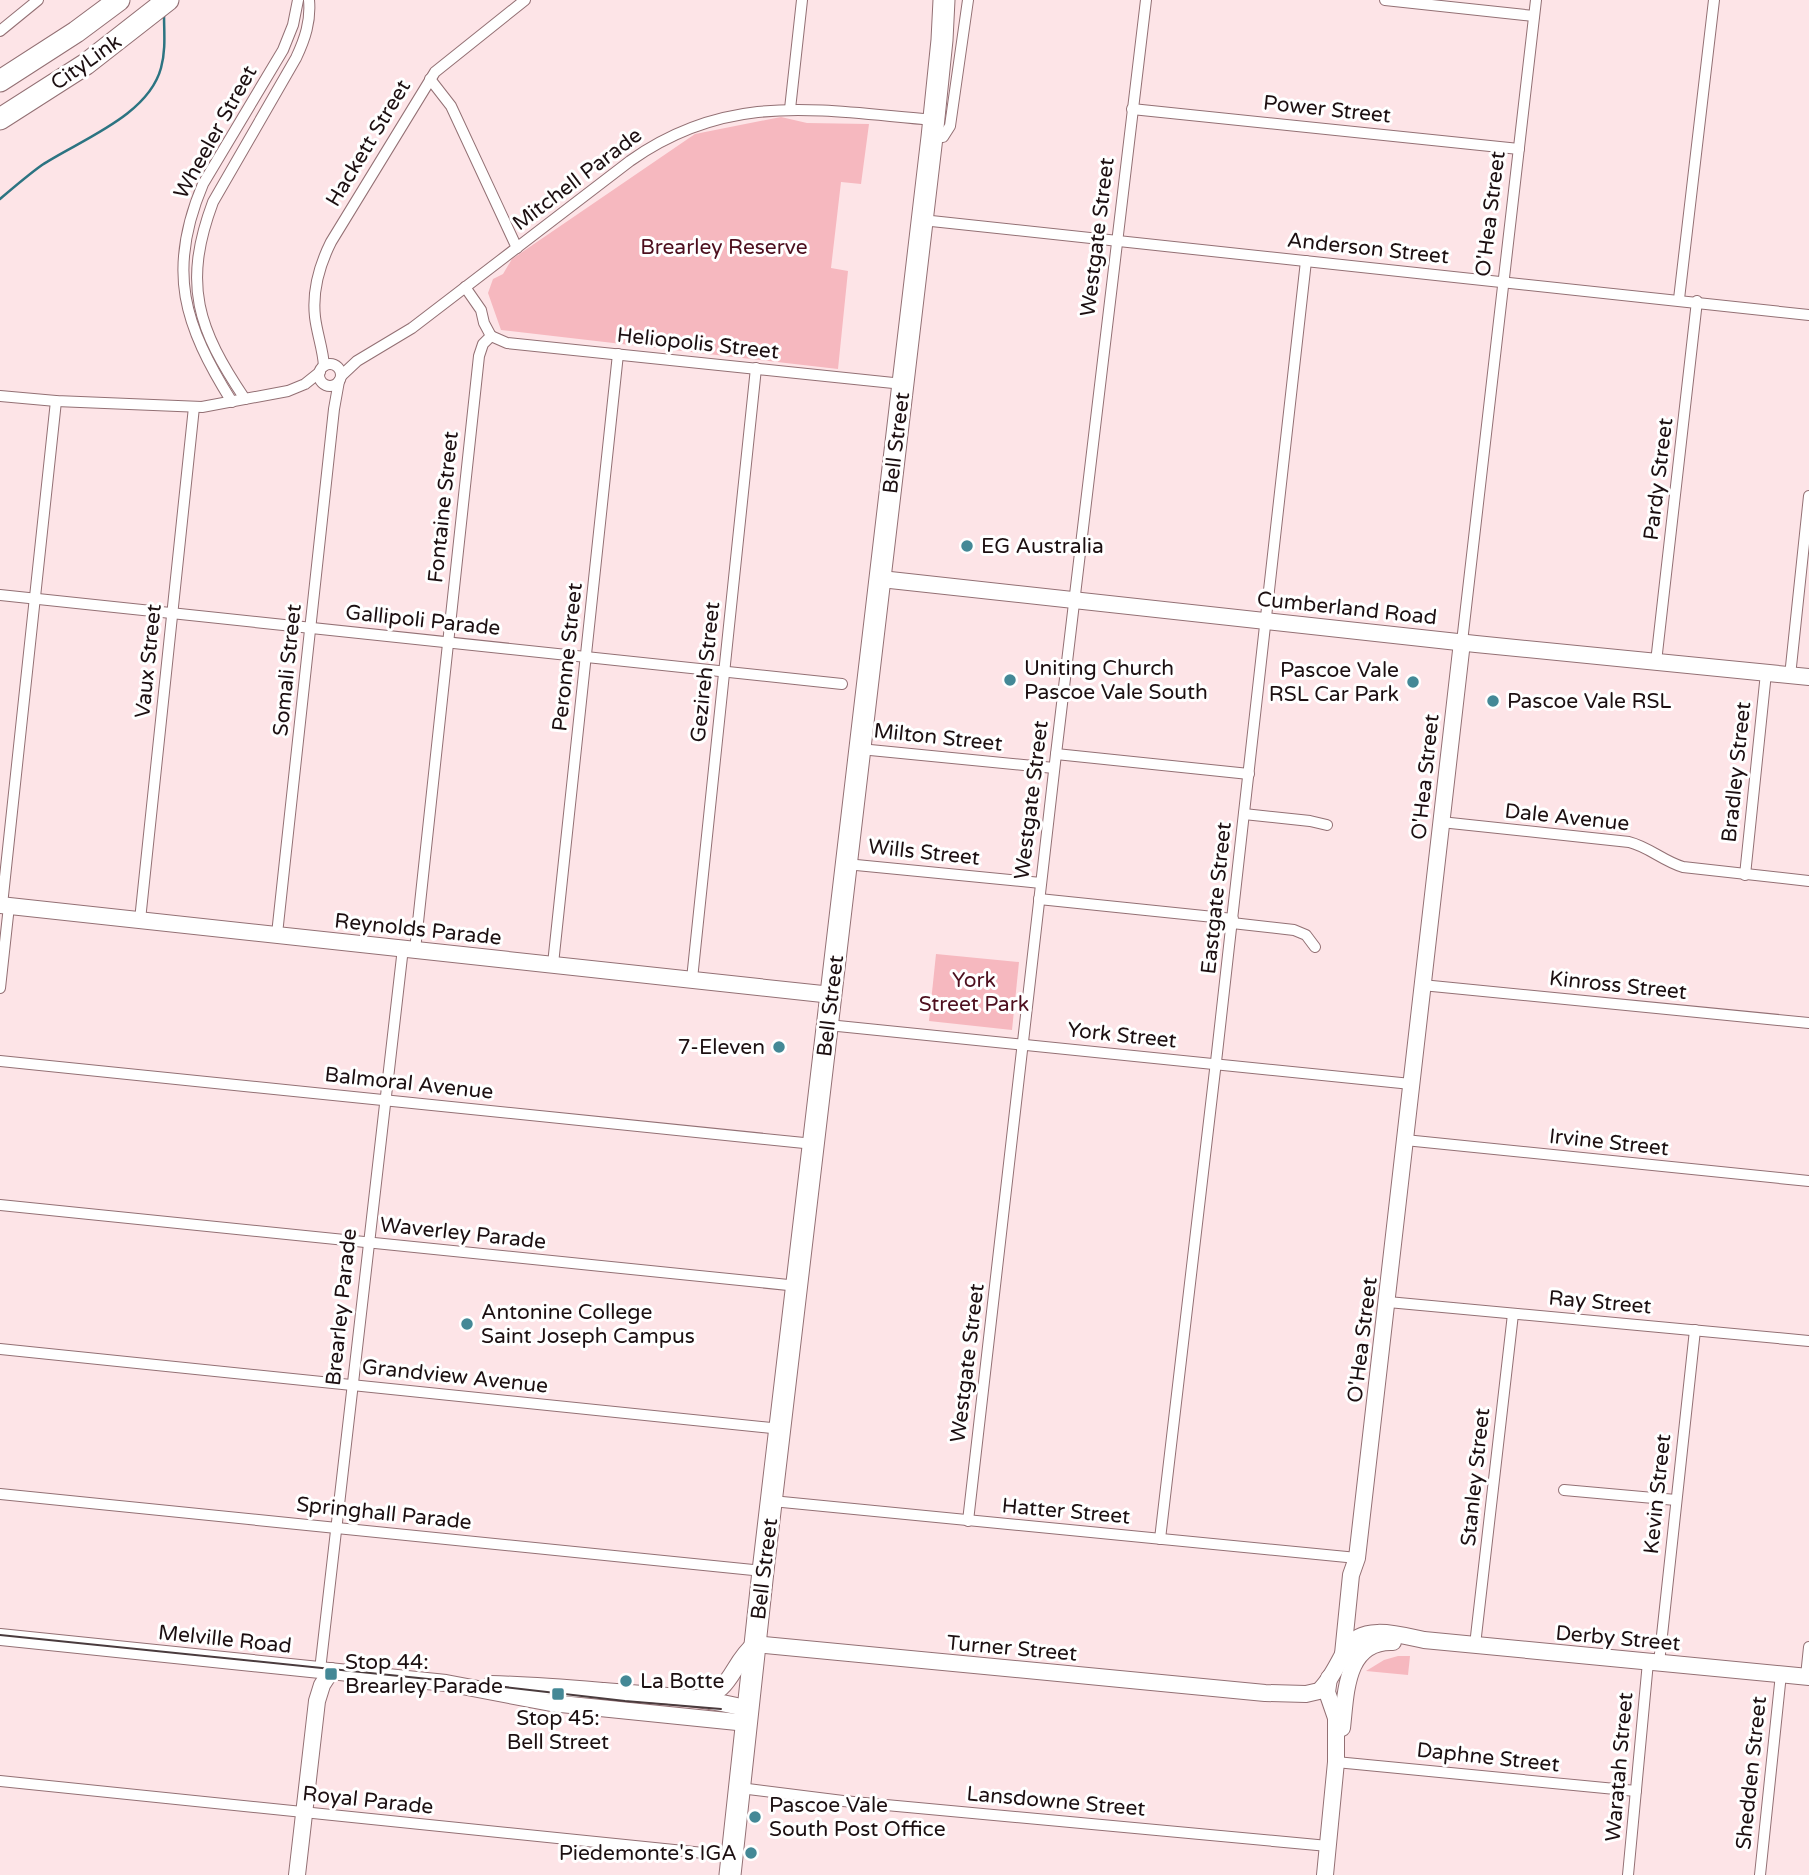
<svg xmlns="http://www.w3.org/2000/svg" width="1809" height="1875" font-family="'Varela Round',sans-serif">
<rect width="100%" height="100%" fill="#fde4e7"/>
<!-- green -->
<g fill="#f6b8bf">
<polygon points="781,117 807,123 869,124 861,184 841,182 831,268 848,271 838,369 501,330 488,293 493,279 503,274 512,259 695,134"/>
<polygon points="936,954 1019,962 1012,1030 929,1021"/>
<polygon points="1398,1656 1410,1656 1408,1675 1366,1671 1384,1660"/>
</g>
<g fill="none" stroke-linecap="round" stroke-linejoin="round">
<!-- stream -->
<path stroke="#2c7482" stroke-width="2.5" d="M0 199C14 187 28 175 42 165 80 140 148 116 161 68 166 50 164 32 164 14"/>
<!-- street casing -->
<g stroke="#937074" stroke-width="12">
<g id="street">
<polyline points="1385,0 1534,16"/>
<polyline points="0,31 38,0"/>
<polyline points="430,79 451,106 517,248"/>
<polyline points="790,109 802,0"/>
<polyline points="1132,109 1519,149"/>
<polyline points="932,137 943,137 950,126 968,0"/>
<polyline points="922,220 1809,315"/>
<polyline points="1679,299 1714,0"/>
<polyline points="491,336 507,343 903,384"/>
<circle cx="330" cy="375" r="11"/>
<path d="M324 366C323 349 317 334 315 317 312 290 319 266 331 242L435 72 525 0"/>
<path d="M341 376 357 361 412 328 630 161C730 90 821 111 934 120"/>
<polyline points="0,396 56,401 202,407 288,391 305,384 320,372"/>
<path d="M245 399C198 329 182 285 213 202L296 58C305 39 311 21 309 0"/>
<path d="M232 402C184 325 166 271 203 184L283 50 293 25 298 0"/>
<polyline points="0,595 842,684"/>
<polyline points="1462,642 1536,0"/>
<polyline points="1656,662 1697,301"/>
<polyline points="1790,676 1809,496"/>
<polyline points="860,749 1054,768"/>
<polyline points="1056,754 1249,774"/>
<polyline points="1244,814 1310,821 1327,825"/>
<path d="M1441 822 1629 842C1649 847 1663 861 1683 867L1809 881"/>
<polyline points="846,864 1041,883"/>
<polyline points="1745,875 1766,673"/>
<polyline points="1039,899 1233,919"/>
<polyline points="2,905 56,401"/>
<polyline points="140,920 194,407"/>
<polyline points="1232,923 1294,930 1306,935 1315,947"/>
<polyline points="277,934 334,409 339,381"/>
<polyline points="415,950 479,356 483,344 491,336 484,323 481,310 465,287"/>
<polyline points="553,964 618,354"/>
<polyline points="692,979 756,368"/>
<polyline points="1422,985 1809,1023"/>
<polyline points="0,988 9,906"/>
<polyline points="828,1025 1411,1084"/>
<polyline points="0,1061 814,1144"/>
<polyline points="1405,1140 1809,1181"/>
<polyline points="0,1205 798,1286"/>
<polyline points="1388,1302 1809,1341"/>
<polyline points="0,1349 781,1429"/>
<polyline points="1564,1490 1676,1500"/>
<polyline points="0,1494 763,1571"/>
<polyline points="772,1501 1357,1558"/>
<polyline points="968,1521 1056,754 1146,0"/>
<polyline points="1160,1539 1217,1053 1306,261"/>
<polyline points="1475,1645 1513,1314"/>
<polyline points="1659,1663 1695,1330"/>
<polyline points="320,1670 403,948"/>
<polyline points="1806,1676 1809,1647"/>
<polyline points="1336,1762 1636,1791"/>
<polyline points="0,1781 733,1856"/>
<polyline points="740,1788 843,1801 1328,1846"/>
<polyline points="1628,1875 1648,1662"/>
<polyline points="1760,1875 1781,1674"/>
</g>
</g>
<!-- secondary casing -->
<g stroke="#937074" stroke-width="18">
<g id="secondary">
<polyline points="881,579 1476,644 1809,677"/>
<polyline points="0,905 832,995"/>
<polyline points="0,1637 446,1683 551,1703 747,1723"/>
<polyline points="1343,1654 1351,1575 1357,1558 1462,642"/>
<path d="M491 1684C529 1685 566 1688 604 1691 652 1695 701 1696 748 1709"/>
<path d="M696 1698C733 1694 730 1664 755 1644L1265 1693 1306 1694 1319 1691C1331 1680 1338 1663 1346 1649 1362 1623 1400 1635 1424 1640L1809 1677"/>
<path d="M1342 1728C1346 1694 1345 1640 1393 1642"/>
<polyline points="297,1875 317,1701 322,1685 331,1671"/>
<polyline points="1325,1875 1336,1762 1336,1718 1327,1692 1329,1678"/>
</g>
</g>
<!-- highway casing -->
<g stroke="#937074" stroke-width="23">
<g id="highway">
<polyline points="0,81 76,32 119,0"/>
<polyline points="0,119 86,64 168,0"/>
<polyline points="730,1875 763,1571 932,137 942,40 944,0"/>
</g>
</g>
<!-- street -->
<use href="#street" stroke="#fff" stroke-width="10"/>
<!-- secondary -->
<use href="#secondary" stroke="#fff" stroke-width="16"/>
<!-- highway -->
<use href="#highway" stroke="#fff" stroke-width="21"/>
<!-- tram -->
<polyline stroke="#4a3b3d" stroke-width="2" points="0,1635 496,1686 625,1701 721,1709"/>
</g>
<!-- markers -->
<g fill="#448896" stroke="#fff" stroke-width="2.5">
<circle cx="967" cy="546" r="7"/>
<circle cx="1010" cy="680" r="7"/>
<circle cx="1413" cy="682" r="7"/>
<circle cx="1493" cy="701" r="7"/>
<circle cx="779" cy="1047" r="7"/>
<circle cx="467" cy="1324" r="7"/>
<rect x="324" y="1667" width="14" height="14" rx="3.5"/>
<circle cx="626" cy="1681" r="7"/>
<rect x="551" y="1687" width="14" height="14" rx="3.5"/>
<circle cx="755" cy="1817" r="7"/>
<circle cx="751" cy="1853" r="7"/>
</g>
<g text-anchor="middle" stroke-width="6" stroke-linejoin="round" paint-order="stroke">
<!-- street labels -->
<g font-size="21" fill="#1c0f11" stroke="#fff">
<text transform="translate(86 62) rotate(-35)" y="7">CityLink</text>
<text transform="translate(1327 109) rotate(6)" y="7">Power Street</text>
<text transform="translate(215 132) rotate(-61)" y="7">Wheeler Street</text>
<text transform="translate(368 143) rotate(-59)" y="7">Hackett Street</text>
<text transform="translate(577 179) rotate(-37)" y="7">Mitchell Parade</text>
<text transform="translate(1490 214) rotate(-83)" y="7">O'Hea Street</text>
<text transform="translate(1097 237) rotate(-83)" y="7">Westgate Street</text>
<text transform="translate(1368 248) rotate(6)" y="7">Anderson Street</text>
<text transform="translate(698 343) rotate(6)" y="7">Heliopolis Street</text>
<text transform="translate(896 443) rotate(-83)" y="7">Bell Street</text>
<text transform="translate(1658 479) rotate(-83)" y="7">Pardy Street</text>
<text transform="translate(443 507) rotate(-84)" y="7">Fontaine Street</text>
<text transform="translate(1347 608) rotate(6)" y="7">Cumberland Road</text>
<text transform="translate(423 620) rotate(6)" y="7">Gallipoli Parade</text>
<text transform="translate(567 657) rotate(-84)" y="7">Peronne Street</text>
<text transform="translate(148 661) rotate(-84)" y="7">Vaux Street</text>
<text transform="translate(287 670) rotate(-84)" y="7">Somali Street</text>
<text transform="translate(705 672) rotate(-84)" y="7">Gezireh Street</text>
<text transform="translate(938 737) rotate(6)" y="7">Milton Street</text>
<text transform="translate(1736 772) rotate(-84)" y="7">Bradley Street</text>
<text transform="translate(1425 777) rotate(-84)" y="7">O'Hea Street</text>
<text transform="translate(1031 800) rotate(-83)" y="7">Westgate Street</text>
<text transform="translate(1567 817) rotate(6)" y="7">Dale Avenue</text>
<text transform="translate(924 852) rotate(6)" y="7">Wills Street</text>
<text transform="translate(1216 898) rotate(-84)" y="7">Eastgate Street</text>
<text transform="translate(418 929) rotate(6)" y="7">Reynolds Parade</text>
<text transform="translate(1618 985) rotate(6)" y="7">Kinross Street</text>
<text transform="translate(830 1006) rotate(-83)" y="7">Bell Street</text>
<text transform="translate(1122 1035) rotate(6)" y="7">York Street</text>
<text transform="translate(409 1083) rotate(6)" y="7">Balmoral Avenue</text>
<text transform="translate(1609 1142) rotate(6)" y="7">Irvine Street</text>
<text transform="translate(463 1233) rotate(6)" y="7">Waverley Parade</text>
<text transform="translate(1600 1302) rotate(5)" y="7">Ray Street</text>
<text transform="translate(341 1307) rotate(-84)" y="7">Brearley Parade</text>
<text transform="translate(1362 1340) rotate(-83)" y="7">O'Hea Street</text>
<text transform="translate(967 1363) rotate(-83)" y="7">Westgate Street</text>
<text transform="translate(455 1376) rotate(6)" y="7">Grandview Avenue</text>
<text transform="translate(1475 1477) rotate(-84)" y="7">Stanley Street</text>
<text transform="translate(1657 1494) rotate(-84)" y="7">Kevin Street</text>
<text transform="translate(1066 1511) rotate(5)" y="7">Hatter Street</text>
<text transform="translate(384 1513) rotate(6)" y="7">Springhall Parade</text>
<text transform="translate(764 1569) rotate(-83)" y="7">Bell Street</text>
<text transform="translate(1618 1638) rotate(5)" y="7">Derby Street</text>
<text transform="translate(225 1639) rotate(6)" y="7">Melville Road</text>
<text transform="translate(1012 1648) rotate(5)" y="7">Turner Street</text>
<text transform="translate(1488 1757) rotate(6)" y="7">Daphne Street</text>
<text transform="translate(1619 1767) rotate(-85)" y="7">Waratah Street</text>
<text transform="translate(1751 1773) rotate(-84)" y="7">Shedden Street</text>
<text transform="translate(368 1800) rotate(6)" y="7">Royal Parade</text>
<text transform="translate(1056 1801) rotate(5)" y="7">Lansdowne Street</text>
</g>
<!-- park labels -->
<g font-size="21" fill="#4d0f1e" stroke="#fff">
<text x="724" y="254">Brearley Reserve</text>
<text x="974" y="987">York<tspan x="974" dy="24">Street Park</tspan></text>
</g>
<!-- poi labels -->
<g font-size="21" fill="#1c0f11" stroke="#fff" text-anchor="start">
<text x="981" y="553">EG Australia</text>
<text x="1024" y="675">Uniting Church<tspan x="1024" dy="24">Pascoe Vale South</tspan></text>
<text x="1399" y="677" text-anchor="end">Pascoe Vale<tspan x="1399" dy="24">RSL Car Park</tspan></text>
<text x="1507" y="708">Pascoe Vale RSL</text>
<text x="765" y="1054" text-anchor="end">7-Eleven</text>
<text x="481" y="1319">Antonine College<tspan x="481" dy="24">Saint Joseph Campus</tspan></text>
<text x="345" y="1669">Stop 44:<tspan x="345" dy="24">Brearley Parade</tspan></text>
<text x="640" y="1688">La Botte</text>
<text x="558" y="1725" text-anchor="middle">Stop 45:<tspan x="558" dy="24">Bell Street</tspan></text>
<text x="769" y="1812">Pascoe Vale<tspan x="769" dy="24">South Post Office</tspan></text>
<text x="737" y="1860" text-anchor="end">Piedemonte's IGA</text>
</g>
</g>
</svg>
